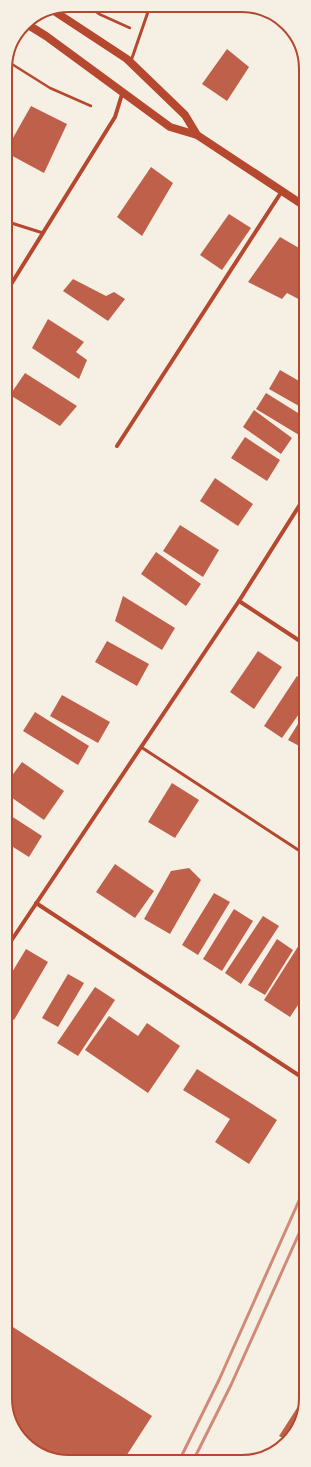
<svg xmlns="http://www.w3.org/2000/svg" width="311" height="1467" font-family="'Varela Round',sans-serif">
<rect width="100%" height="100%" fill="#f6efe4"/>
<!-- building -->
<g fill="#bf614a">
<polygon points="227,49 249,67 227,101 202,84"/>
<polygon points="31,106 67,124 44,173 5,152"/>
<polygon points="151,167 173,183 142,236 117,217"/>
<polygon points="229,214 251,228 222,270 200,255"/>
<polygon points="280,237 306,252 306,258 300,266 306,270 306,303 287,293 282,299 248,282"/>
<polygon points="73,279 106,296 114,292 125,299 108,321 63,291"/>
<polygon points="48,319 84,342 76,352 87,360 79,379 32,348"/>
<polygon points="280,370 306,385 306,410 269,389"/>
<polygon points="25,373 77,406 60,426 10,395"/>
<polygon points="266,393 306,418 306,425 299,435 256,409"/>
<polygon points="254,410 292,438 281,454 243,427"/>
<polygon points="245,437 280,460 267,481 231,458"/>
<polygon points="215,478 253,504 238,526 200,501"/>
<polygon points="180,525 219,550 203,577 163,551"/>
<polygon points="156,552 201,584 186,606 141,574"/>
<polygon points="123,596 175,628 162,650 115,621"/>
<polygon points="107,641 149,664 137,686 95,662"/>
<polygon points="258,651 282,667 254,709 230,692"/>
<polygon points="297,676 306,682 306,704 282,738 264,726"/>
<polygon points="62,695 110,722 98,743 50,716"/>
<polygon points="306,711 306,743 303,748 288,740"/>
<polygon points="35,712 89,746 78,765 23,731"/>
<polygon points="22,762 64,791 44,820 5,793 5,785"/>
<polygon points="172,783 199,800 175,838 148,822"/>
<polygon points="5,812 42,836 29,857 5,842"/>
<polygon points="115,864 154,891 135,918 96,892"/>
<polygon points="189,868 201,880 170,934 144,919 171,871"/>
<polygon points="214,893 230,902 198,955 182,945"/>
<polygon points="234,909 253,921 222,971 203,959"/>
<polygon points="263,916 279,926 241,984 225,973"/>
<polygon points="306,934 306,993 290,1017 264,1000"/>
<polygon points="277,939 293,950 265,995 248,985"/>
<polygon points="26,949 48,962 14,1020 5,1013 5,984"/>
<polygon points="68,974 84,983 58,1027 42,1018"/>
<polygon points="95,987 115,1000 78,1056 57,1043"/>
<polygon points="109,1016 138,1036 147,1023 180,1046 148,1093 85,1050"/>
<polygon points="197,1069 277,1120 249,1164 215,1142 230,1119 183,1090"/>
<polygon points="5,1322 152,1416 123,1461 57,1461 21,1440 6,1406"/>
<polygon points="306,1394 306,1402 290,1440 288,1441 279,1436"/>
</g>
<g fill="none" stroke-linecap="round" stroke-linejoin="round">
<!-- path -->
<g stroke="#b5482f" stroke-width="2.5">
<polyline points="87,5 99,14 130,28"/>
<polyline points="7,61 50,88 91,106"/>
</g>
<!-- service -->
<g stroke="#b5482f" stroke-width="3">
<polyline points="131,61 150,6"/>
<polyline points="5,221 43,233"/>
<polyline points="141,747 306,855"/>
</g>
<!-- minor -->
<g stroke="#b5482f" stroke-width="4">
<polyline points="5,294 115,117 123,91"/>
<polyline points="117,446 282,191"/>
<polyline points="239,601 306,645"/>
<polyline points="36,903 306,1080"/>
<polyline points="5,950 239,601 306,495"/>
</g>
<!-- secondary -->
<g stroke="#b5482f" stroke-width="8">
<polyline points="54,11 127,59 185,115 197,135"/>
<polyline points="25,23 46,36 170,127 197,135 306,207"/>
</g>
<!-- rail -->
<g stroke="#cf8b77" stroke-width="3">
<polyline points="179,1461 219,1380 306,1185"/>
<polyline points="193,1461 231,1385 306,1218"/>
</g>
</g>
<!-- crop -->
<path d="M0 0H311V1467H0ZM69 12H242A57 57 0 0 1 299 69V1398A57 57 0 0 1 242 1455H69A57 57 0 0 1 12 1398V69A57 57 0 0 1 69 12Z" fill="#f6efe4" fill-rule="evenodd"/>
<path fill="none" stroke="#b5482f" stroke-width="2" d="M69 12H242A57 57 0 0 1 299 69V1398A57 57 0 0 1 242 1455H69A57 57 0 0 1 12 1398V69A57 57 0 0 1 69 12Z"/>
</svg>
